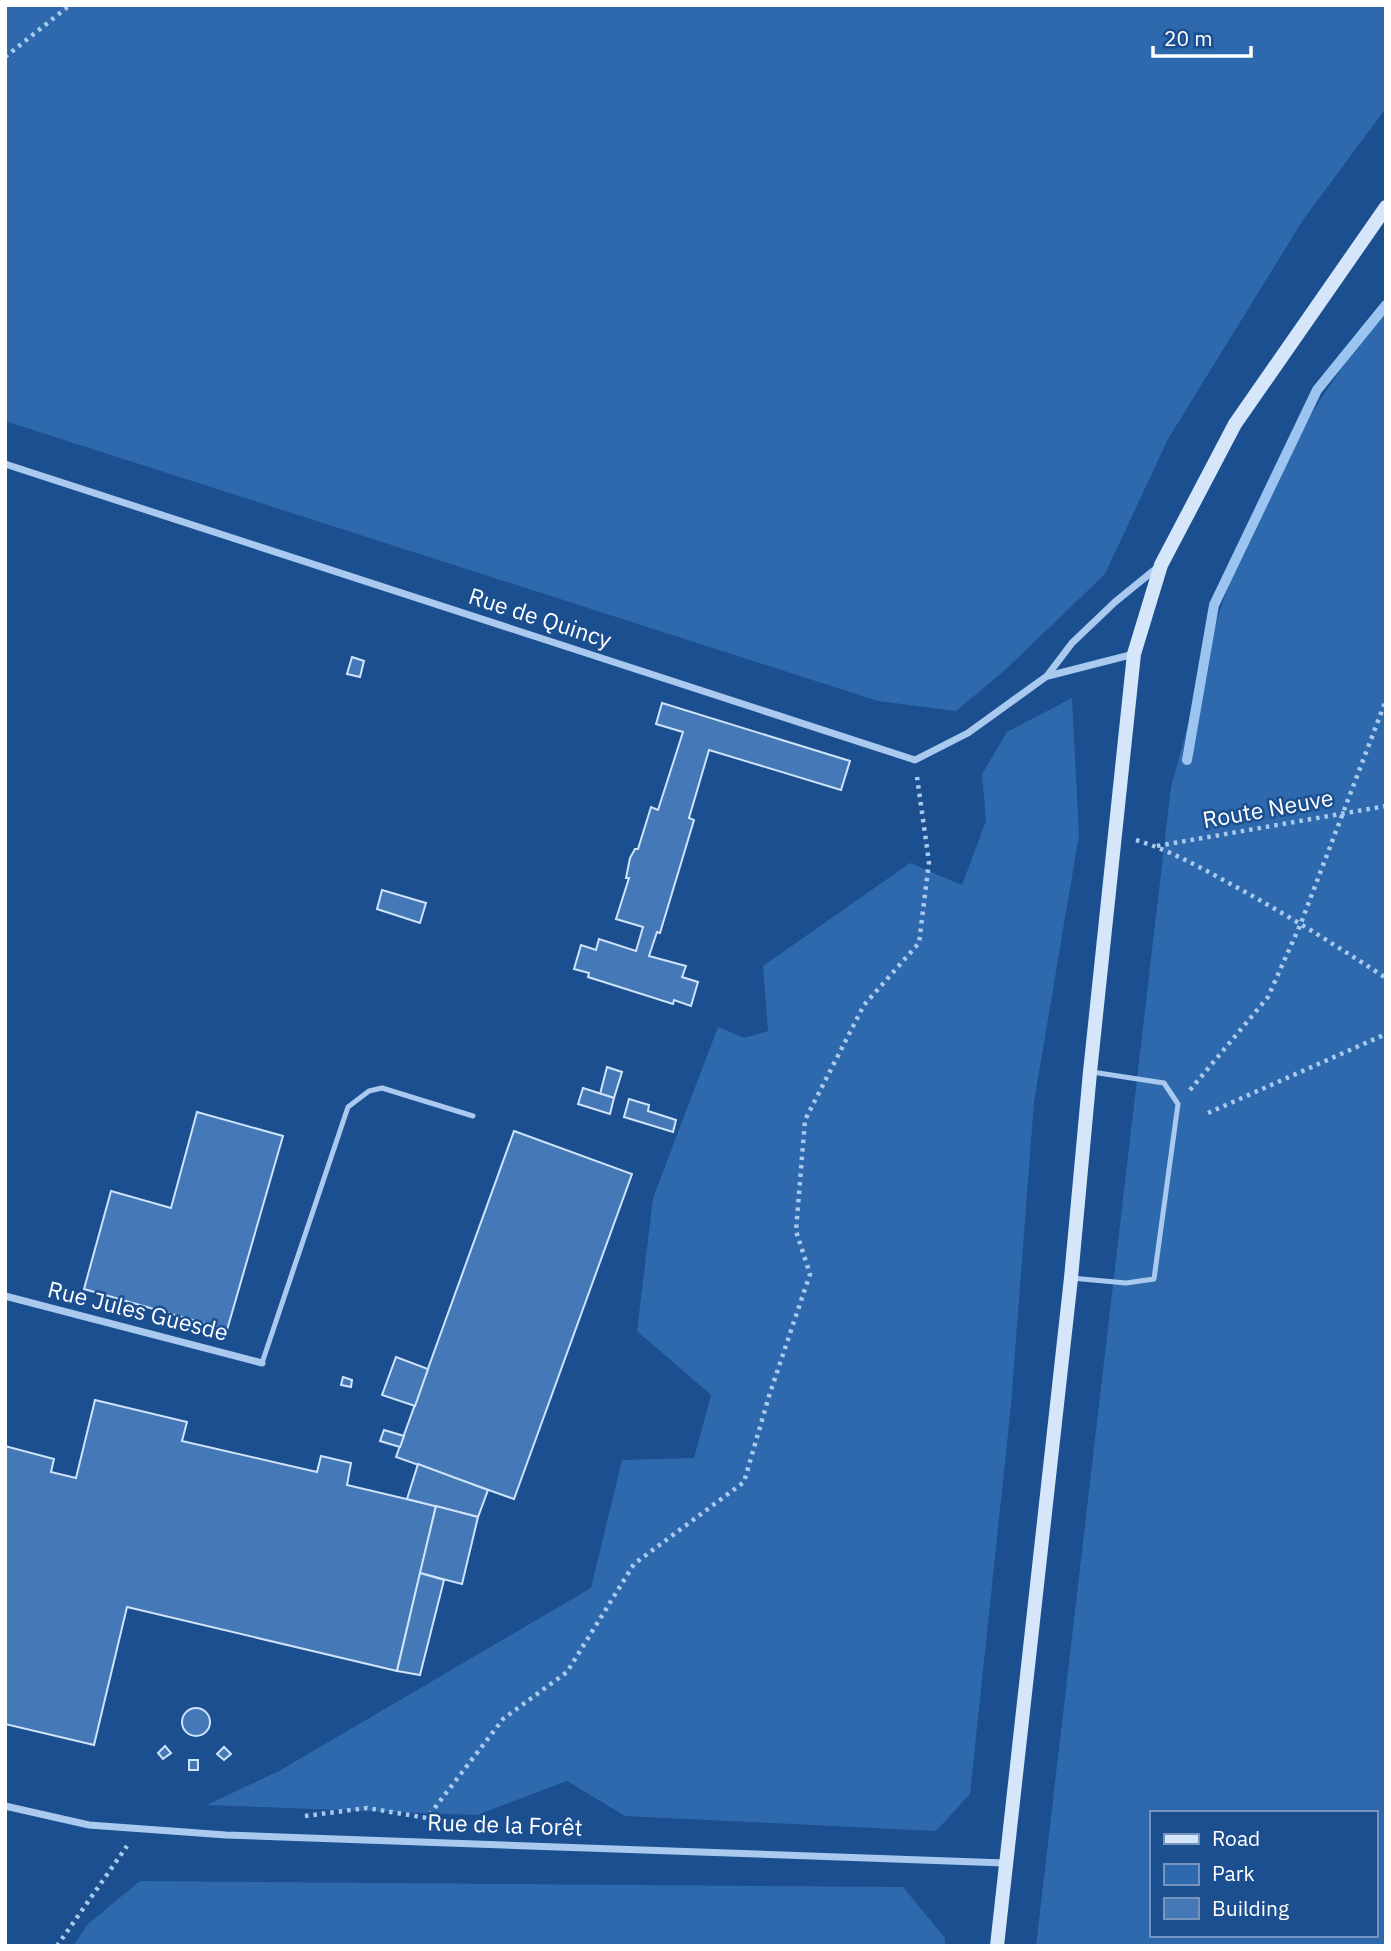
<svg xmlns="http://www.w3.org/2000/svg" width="1391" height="1951" font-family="'IBM Plex Sans',sans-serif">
<rect width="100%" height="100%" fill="#1b4f8f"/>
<!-- green -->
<g fill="#2e69ad" fill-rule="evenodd">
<polygon points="5,5 1386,5 1386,108 1303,220 1168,439 1105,574 1003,672 956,711 878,701 5,421"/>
<path d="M1386 304V1946H1036L1171 787 1218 616 1255 509 1320 400ZM1151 1813H1375V1935H1151Z"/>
<polygon points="1072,698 1079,835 1034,1102 1011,1405 970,1794 936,1831 625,1816 567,1781 477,1815 207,1805 279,1771 591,1588 622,1460 694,1458 711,1395 637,1331 653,1198 718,1027 744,1038 768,1031 763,966 910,863 962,885 986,821 982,774 1007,732"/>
<polygon points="140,1881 903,1887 945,1938 945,1946 73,1946 88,1924"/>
</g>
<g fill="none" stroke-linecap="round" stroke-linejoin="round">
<!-- stream -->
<polyline stroke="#9cc4f0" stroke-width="10" points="1187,760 1214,605 1317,390 1386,305"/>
</g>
<!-- building -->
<g fill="#4478b7" stroke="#cfe3fa" stroke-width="2">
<polygon points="352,657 364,661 360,677 347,674"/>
<polygon points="662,703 850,761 841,790 709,750 689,818 694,820 660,933 657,932 649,956 686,966 682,977 698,982 691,1006 674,1000 673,1004 588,977 589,973 574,969 581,945 596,950 599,939 636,951 643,927 616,919 629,878 626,878 630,858 635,849 638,849 651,807 658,810 683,732 656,724"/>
<polygon points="382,890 426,903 420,923 377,909"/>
<polygon points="607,1067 622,1072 614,1098 600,1094"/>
<polygon points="583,1088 614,1098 610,1114 578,1104"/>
<polygon points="629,1099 649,1105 648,1111 676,1120 673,1132 624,1117"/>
<polygon points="197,1112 283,1136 227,1330 84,1289 111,1191 171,1208"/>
<polygon points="514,1131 632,1174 514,1499 396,1457"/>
<polygon points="396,1357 428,1369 415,1406 382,1395"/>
<polygon points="343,1377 352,1380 351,1387 341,1385"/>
<polygon points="95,1400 187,1422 182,1441 317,1472 321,1456 351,1463 347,1485 436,1506 397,1671 127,1607 94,1745 5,1724 5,1446 54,1459 51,1472 76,1478"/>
<polygon points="384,1430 404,1436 400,1447 380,1441"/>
<polygon points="418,1464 488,1490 478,1517 407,1499"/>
<polygon points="436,1506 478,1517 462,1584 420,1573"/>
<polygon points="420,1573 444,1580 420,1675 397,1671"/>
<circle cx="196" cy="1722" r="14"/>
<polygon points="165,1746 171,1753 163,1759 158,1753"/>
<polygon points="224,1747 231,1754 224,1760 217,1754"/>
<rect x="189" y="1760" width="9" height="10"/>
</g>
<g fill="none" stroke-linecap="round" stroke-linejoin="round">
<!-- path -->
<g stroke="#a9c9ee" stroke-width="4.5" stroke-dasharray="3.5 5" stroke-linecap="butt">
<polyline points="5,57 70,5"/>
<path d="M1136 840C1172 851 1205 870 1238 888 1289 916 1337 946 1386 978"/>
<polyline points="1157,846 1386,806"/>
<polyline points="1190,1090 1268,997 1301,923 1386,700"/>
<polyline points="1208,1113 1386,1034"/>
<polyline points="305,1816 367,1808 427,1818 503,1719 567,1672 634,1564 744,1482 769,1396 810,1274 796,1231 805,1120 864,1005 919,943 929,862 917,777"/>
<polyline points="57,1946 127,1846"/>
</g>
<!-- lane -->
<g stroke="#a9c9ee" stroke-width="5">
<polyline points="1071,1278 1126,1283 1154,1279 1178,1104 1164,1083 1092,1072"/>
<polyline points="262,1363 348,1107 369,1091 382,1088 473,1116"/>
</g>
<!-- street -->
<g stroke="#a9c9ee" stroke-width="7">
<polyline points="5,464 915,760 968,733 1047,676 1072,643 1115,602 1158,567"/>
<polyline points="1048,676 1134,654"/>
<polyline points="5,1296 262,1363"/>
<polyline points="5,1806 89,1825 226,1835 1005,1863"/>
</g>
<!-- secondary -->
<polyline stroke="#d6e6fa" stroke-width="14" points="997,1946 1071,1278 1090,1072 1134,654 1161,565 1235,424 1386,207"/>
</g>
<g text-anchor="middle" stroke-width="5" stroke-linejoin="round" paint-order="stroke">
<!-- street labels -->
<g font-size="23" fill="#fff" stroke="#1b4f8f">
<text transform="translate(540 618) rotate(18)" y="8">Rue de Quincy</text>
<text transform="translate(1268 809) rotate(-10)" y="8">Route Neuve</text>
<text transform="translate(138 1311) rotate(14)" y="8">Rue Jules Guesde</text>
<text transform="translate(505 1825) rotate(2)" y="8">Rue de la Forêt</text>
</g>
</g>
<!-- border -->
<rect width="1391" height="1951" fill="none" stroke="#ffffff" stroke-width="14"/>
<!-- legend -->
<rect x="1150" y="1811" width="228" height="126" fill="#1b4f8f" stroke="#7695bc" stroke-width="2"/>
<rect x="1164" y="1834" width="35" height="10" fill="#d6e6fa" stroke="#7695bc" stroke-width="2"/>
<text x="1212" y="1846" font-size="21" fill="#ffffff">Road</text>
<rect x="1164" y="1864" width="35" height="21" fill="#2e69ad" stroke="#7695bc" stroke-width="2"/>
<text x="1212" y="1881" font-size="21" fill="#ffffff">Park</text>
<rect x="1164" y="1898" width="35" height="21" fill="#4478b7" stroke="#7695bc" stroke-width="2"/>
<text x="1212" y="1916" font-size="21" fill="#ffffff">Building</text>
<!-- scale -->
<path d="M1153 46v10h98v-10" fill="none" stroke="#ffffff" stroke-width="3.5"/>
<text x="1164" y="46" font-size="21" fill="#ffffff" stroke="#1b4f8f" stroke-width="5" paint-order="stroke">20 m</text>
</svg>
